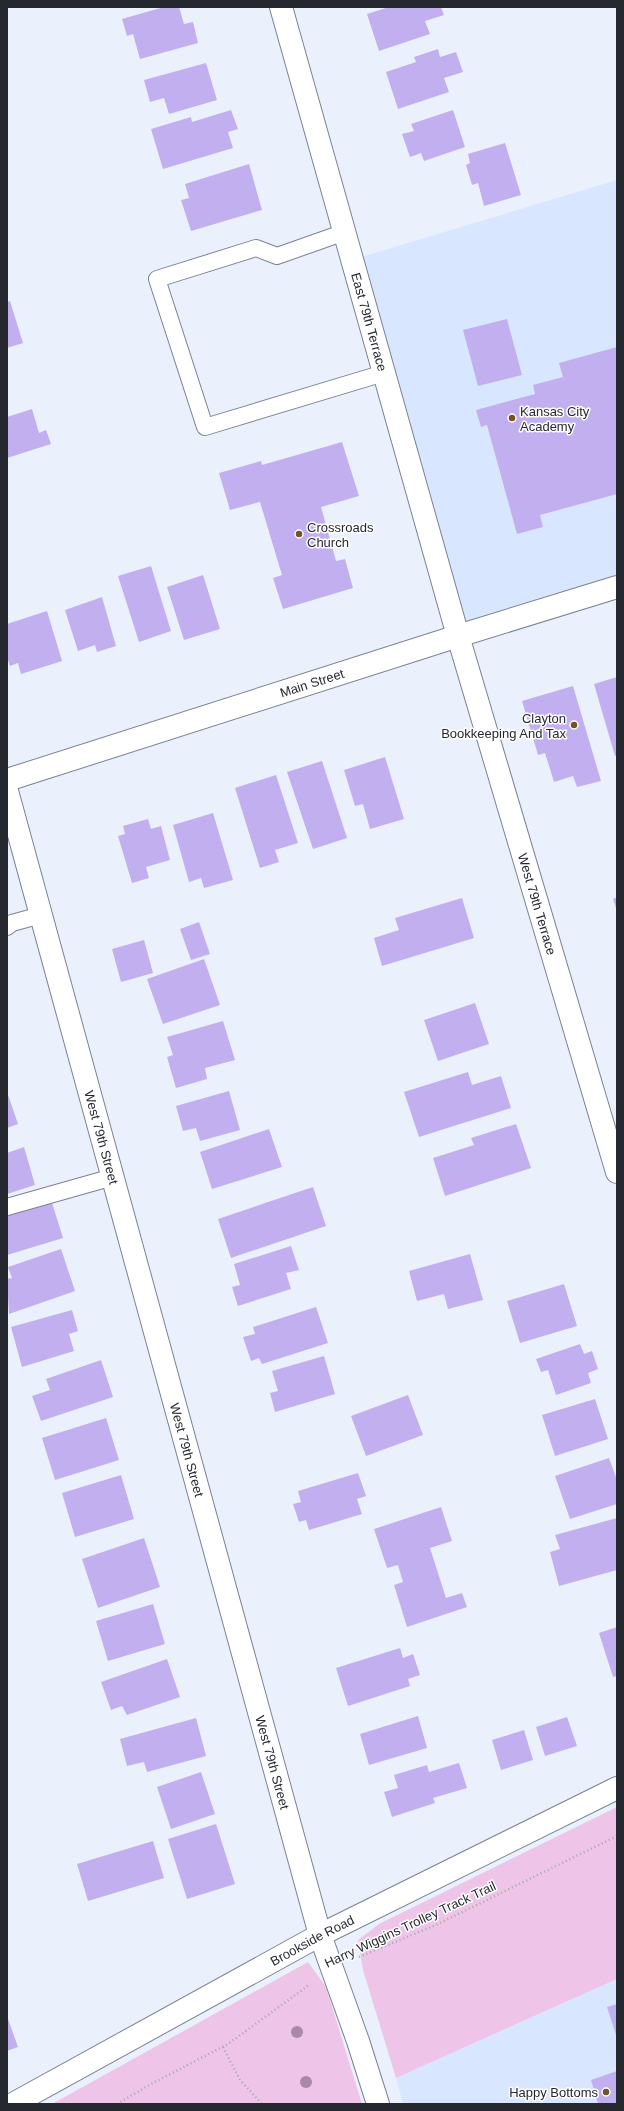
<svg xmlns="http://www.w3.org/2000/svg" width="624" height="2111" font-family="Arial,sans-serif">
<rect width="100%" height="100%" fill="#ebf1fc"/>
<!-- built -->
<g fill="#d9e6ff">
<polygon points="617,180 617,579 465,626 361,257"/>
<polygon points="617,1979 617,2104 403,2104 396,2078"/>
</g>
<!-- green -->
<g fill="#eec5e8">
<polygon points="617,1807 617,1979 396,2078 363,1970 358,1940 379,1924"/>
<polygon points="308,1962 326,1987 362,2104 52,2104"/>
</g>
<!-- building -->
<g fill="#c2aff0">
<polygon points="164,7 179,7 184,24 193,22 198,43 140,59 133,34 127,36 122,19"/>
<polygon points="389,7 441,7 444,15 425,21 430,34 379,51 367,14"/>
<polygon points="438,49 440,57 456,52 463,72 444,78 449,92 398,109 386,72 416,62 414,57"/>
<polygon points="206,63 217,100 169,114 164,98 150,102 144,80"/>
<polygon points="231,110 238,129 228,132 233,148 163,169 151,129 191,117 192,122"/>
<polygon points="453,110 465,147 424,161 421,153 410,157 402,134 414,131 411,124"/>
<polygon points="505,143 521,195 484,206 478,183 472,185 466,165 470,163 468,154"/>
<polygon points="249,164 262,210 191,231 181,200 189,198 185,184"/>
<polygon points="10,301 23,343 7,348 7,302"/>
<polygon points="507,319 522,375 478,386 463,330"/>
<polygon points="617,347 617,494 540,515 543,527 517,534 487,425 481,427 476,410 535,394 533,385 563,377 559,363"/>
<polygon points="32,409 39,433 46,430 51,444 7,458 7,417"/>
<polygon points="342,442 359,496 321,507 336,561 345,559 353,588 283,609 273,578 282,575 260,502 230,510 219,473 261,461 262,465"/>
<polygon points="151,566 171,631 139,642 118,576"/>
<polygon points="203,575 220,629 184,640 167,587"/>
<polygon points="102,597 116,646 97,652 95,645 78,651 65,610"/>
<polygon points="47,611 62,661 21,674 18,663 10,666 7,657 7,624"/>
<polygon points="617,677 617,756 615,756 594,684"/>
<polygon points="573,686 601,781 577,787 573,776 554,782 545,753 538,755 522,701"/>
<polygon points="385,757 404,819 370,829 363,804 355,806 344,770"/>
<polygon points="322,761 347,838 313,849 287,772"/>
<polygon points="276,775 298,843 275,850 279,862 260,868 235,788"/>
<polygon points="213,813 233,880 204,888 201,878 189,882 173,825"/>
<polygon points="148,819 151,829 161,826 170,860 146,867 149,878 132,883 118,836 125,834 123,826"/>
<polygon points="617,897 617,911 613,899"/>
<polygon points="462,898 474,938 382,966 374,938 399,930 395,918"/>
<polygon points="199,922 210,954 191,960 180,929"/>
<polygon points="144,940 153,973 121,982 112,949"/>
<polygon points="204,959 220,1005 163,1024 147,979"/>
<polygon points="475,1003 489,1044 438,1061 424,1020"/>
<polygon points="223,1021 235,1060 205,1068 207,1079 176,1088 167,1057 173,1055 167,1037"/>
<polygon points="468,1072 472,1085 501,1076 511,1108 419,1137 404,1092"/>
<polygon points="229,1091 240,1130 200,1141 196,1128 183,1131 176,1106"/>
<polygon points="7,1092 18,1124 7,1128"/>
<polygon points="516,1124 531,1168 445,1196 433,1158 474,1145 471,1138"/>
<polygon points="269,1129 282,1167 212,1189 200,1152"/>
<polygon points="24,1147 35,1185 7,1194 7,1153"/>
<polygon points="313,1187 326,1226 231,1258 218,1219"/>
<polygon points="52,1203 63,1238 7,1255 7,1216"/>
<polygon points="291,1246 299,1270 286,1273 291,1289 238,1306 232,1287 240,1285 234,1264"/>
<polygon points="61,1249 75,1291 9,1314 7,1279 12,1278 8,1267"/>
<polygon points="470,1254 483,1300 448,1309 444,1294 417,1301 409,1271"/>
<polygon points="564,1284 577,1326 520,1343 507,1301"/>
<polygon points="316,1307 328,1343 262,1364 259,1358 251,1361 243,1337 255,1334 253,1327"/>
<polygon points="72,1310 78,1331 69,1334 74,1351 22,1367 11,1327"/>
<polygon points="580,1344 584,1354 592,1351 598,1369 588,1373 591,1383 556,1395 548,1370 541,1372 536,1359"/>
<polygon points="324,1356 335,1394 275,1412 270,1393 278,1391 272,1371"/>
<polygon points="101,1360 113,1397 41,1421 32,1396 50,1390 46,1379"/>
<polygon points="408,1395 423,1435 366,1456 351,1416"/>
<polygon points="595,1399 608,1439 555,1456 542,1415"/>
<polygon points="106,1418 119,1460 55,1480 42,1438"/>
<polygon points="609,1458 617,1480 617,1504 570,1519 555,1476"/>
<polygon points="358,1473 366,1496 357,1499 362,1514 309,1530 306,1520 299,1522 293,1504 301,1502 298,1491"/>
<polygon points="121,1475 134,1519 75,1537 62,1493"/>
<polygon points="441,1507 452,1541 430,1548 446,1598 462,1593 467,1607 407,1627 394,1585 403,1582 398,1565 387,1568 374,1529"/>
<polygon points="617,1518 617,1570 559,1586 550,1552 560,1549 555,1535"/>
<polygon points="144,1538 160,1587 98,1608 82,1559"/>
<polygon points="153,1604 165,1644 108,1661 96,1621"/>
<polygon points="617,1627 617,1676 613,1677 599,1633"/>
<polygon points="400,1648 403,1658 413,1654 420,1675 408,1679 410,1686 348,1706 336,1668"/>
<polygon points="167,1659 180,1697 127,1715 122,1706 111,1710 101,1682"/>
<polygon points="418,1716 427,1748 369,1765 360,1734"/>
<polygon points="567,1717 577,1746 545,1756 536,1727"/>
<polygon points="196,1718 206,1756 147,1772 144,1762 127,1766 120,1739"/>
<polygon points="524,1730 533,1760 501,1770 492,1740"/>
<polygon points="459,1763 467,1788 433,1798 435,1803 392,1817 384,1792 398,1788 394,1775 427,1765 429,1772"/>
<polygon points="201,1772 215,1814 171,1829 157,1787"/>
<polygon points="216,1824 235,1884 187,1899 168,1839"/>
<polygon points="153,1841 164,1878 88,1901 77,1864"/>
<polygon points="617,2004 617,2038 607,2007"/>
<polygon points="7,2016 18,2047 7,2051"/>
<polygon points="617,2071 617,2104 598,2104 591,2080"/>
</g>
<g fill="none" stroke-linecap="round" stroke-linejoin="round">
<!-- service casing -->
<g stroke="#7a8292" stroke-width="18">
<g id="service">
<polyline points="345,232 277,256 256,248 157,279 205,427 384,373"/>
<polyline points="7,927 12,923 41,915"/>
<polyline points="7,1207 113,1177"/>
</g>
</g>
<!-- minor casing -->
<g stroke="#7a8292" stroke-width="24">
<g id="minor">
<path id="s1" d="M281 7 458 636 617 1172"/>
<path id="s2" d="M7 780 458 636 617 587"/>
<path id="s3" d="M13 2104 320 1935 617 1788"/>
</g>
</g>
<!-- tertiary casing -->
<g stroke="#7a8292" stroke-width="24">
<g id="tertiary">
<path id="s4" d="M7 791 320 1935 358 2041 378 2104"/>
</g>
</g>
<!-- path -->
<g stroke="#a4a8b2" stroke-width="2.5" stroke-dasharray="1 3" stroke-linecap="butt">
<polyline points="359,1957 438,1924 617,1836"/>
<polyline points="223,2047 240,2080 262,2104"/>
<polyline points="117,2104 151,2084 228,2044 309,1985"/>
</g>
<!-- service -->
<use href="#service" stroke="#fff" stroke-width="16"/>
<!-- minor -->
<use href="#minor" stroke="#fff" stroke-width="22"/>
<!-- tertiary -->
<use href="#tertiary" stroke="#fff" stroke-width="22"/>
</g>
<!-- trees -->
<g fill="#aa87ad">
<circle cx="297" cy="2032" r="6"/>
<circle cx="306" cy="2082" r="6"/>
</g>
<!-- markers -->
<g fill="#725228" stroke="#fff" stroke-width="1.5">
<circle cx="512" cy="418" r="4"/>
<circle cx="299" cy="534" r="4"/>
<circle cx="574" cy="725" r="4"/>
<circle cx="606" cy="2092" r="4"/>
</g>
<g text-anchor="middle" stroke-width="3" stroke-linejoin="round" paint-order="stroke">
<!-- street labels -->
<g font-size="13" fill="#25282f" stroke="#fff">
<text dy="5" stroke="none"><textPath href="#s1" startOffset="327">East 79th Terrace</textPath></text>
<text dy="5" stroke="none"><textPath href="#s2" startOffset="320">Main Street</textPath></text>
<text dy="5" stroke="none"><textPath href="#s1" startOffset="933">West 79th Terrace</textPath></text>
<text dy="5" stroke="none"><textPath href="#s4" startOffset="359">West 79th Street</textPath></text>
<text dy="5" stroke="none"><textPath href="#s4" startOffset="683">West 79th Street</textPath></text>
<text dy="5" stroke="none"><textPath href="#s4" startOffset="1007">West 79th Street</textPath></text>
<text transform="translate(410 1924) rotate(-25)" y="5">Harry Wiggins Trolley Track Trail</text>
<text dy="5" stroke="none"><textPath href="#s3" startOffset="341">Brookside Road</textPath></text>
</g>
<!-- poi labels -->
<g font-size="13" fill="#25282f" stroke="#fff" text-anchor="start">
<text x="520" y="416">Kansas City<tspan x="520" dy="15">Academy</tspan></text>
<text x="307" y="532">Crossroads<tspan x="307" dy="15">Church</tspan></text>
<text x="566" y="723" text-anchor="end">Clayton<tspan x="566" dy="15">Bookkeeping And Tax</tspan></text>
<text x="598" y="2097" text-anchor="end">Happy Bottoms</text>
</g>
</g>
<!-- border -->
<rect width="624" height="2111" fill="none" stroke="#25282f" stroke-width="16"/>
</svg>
